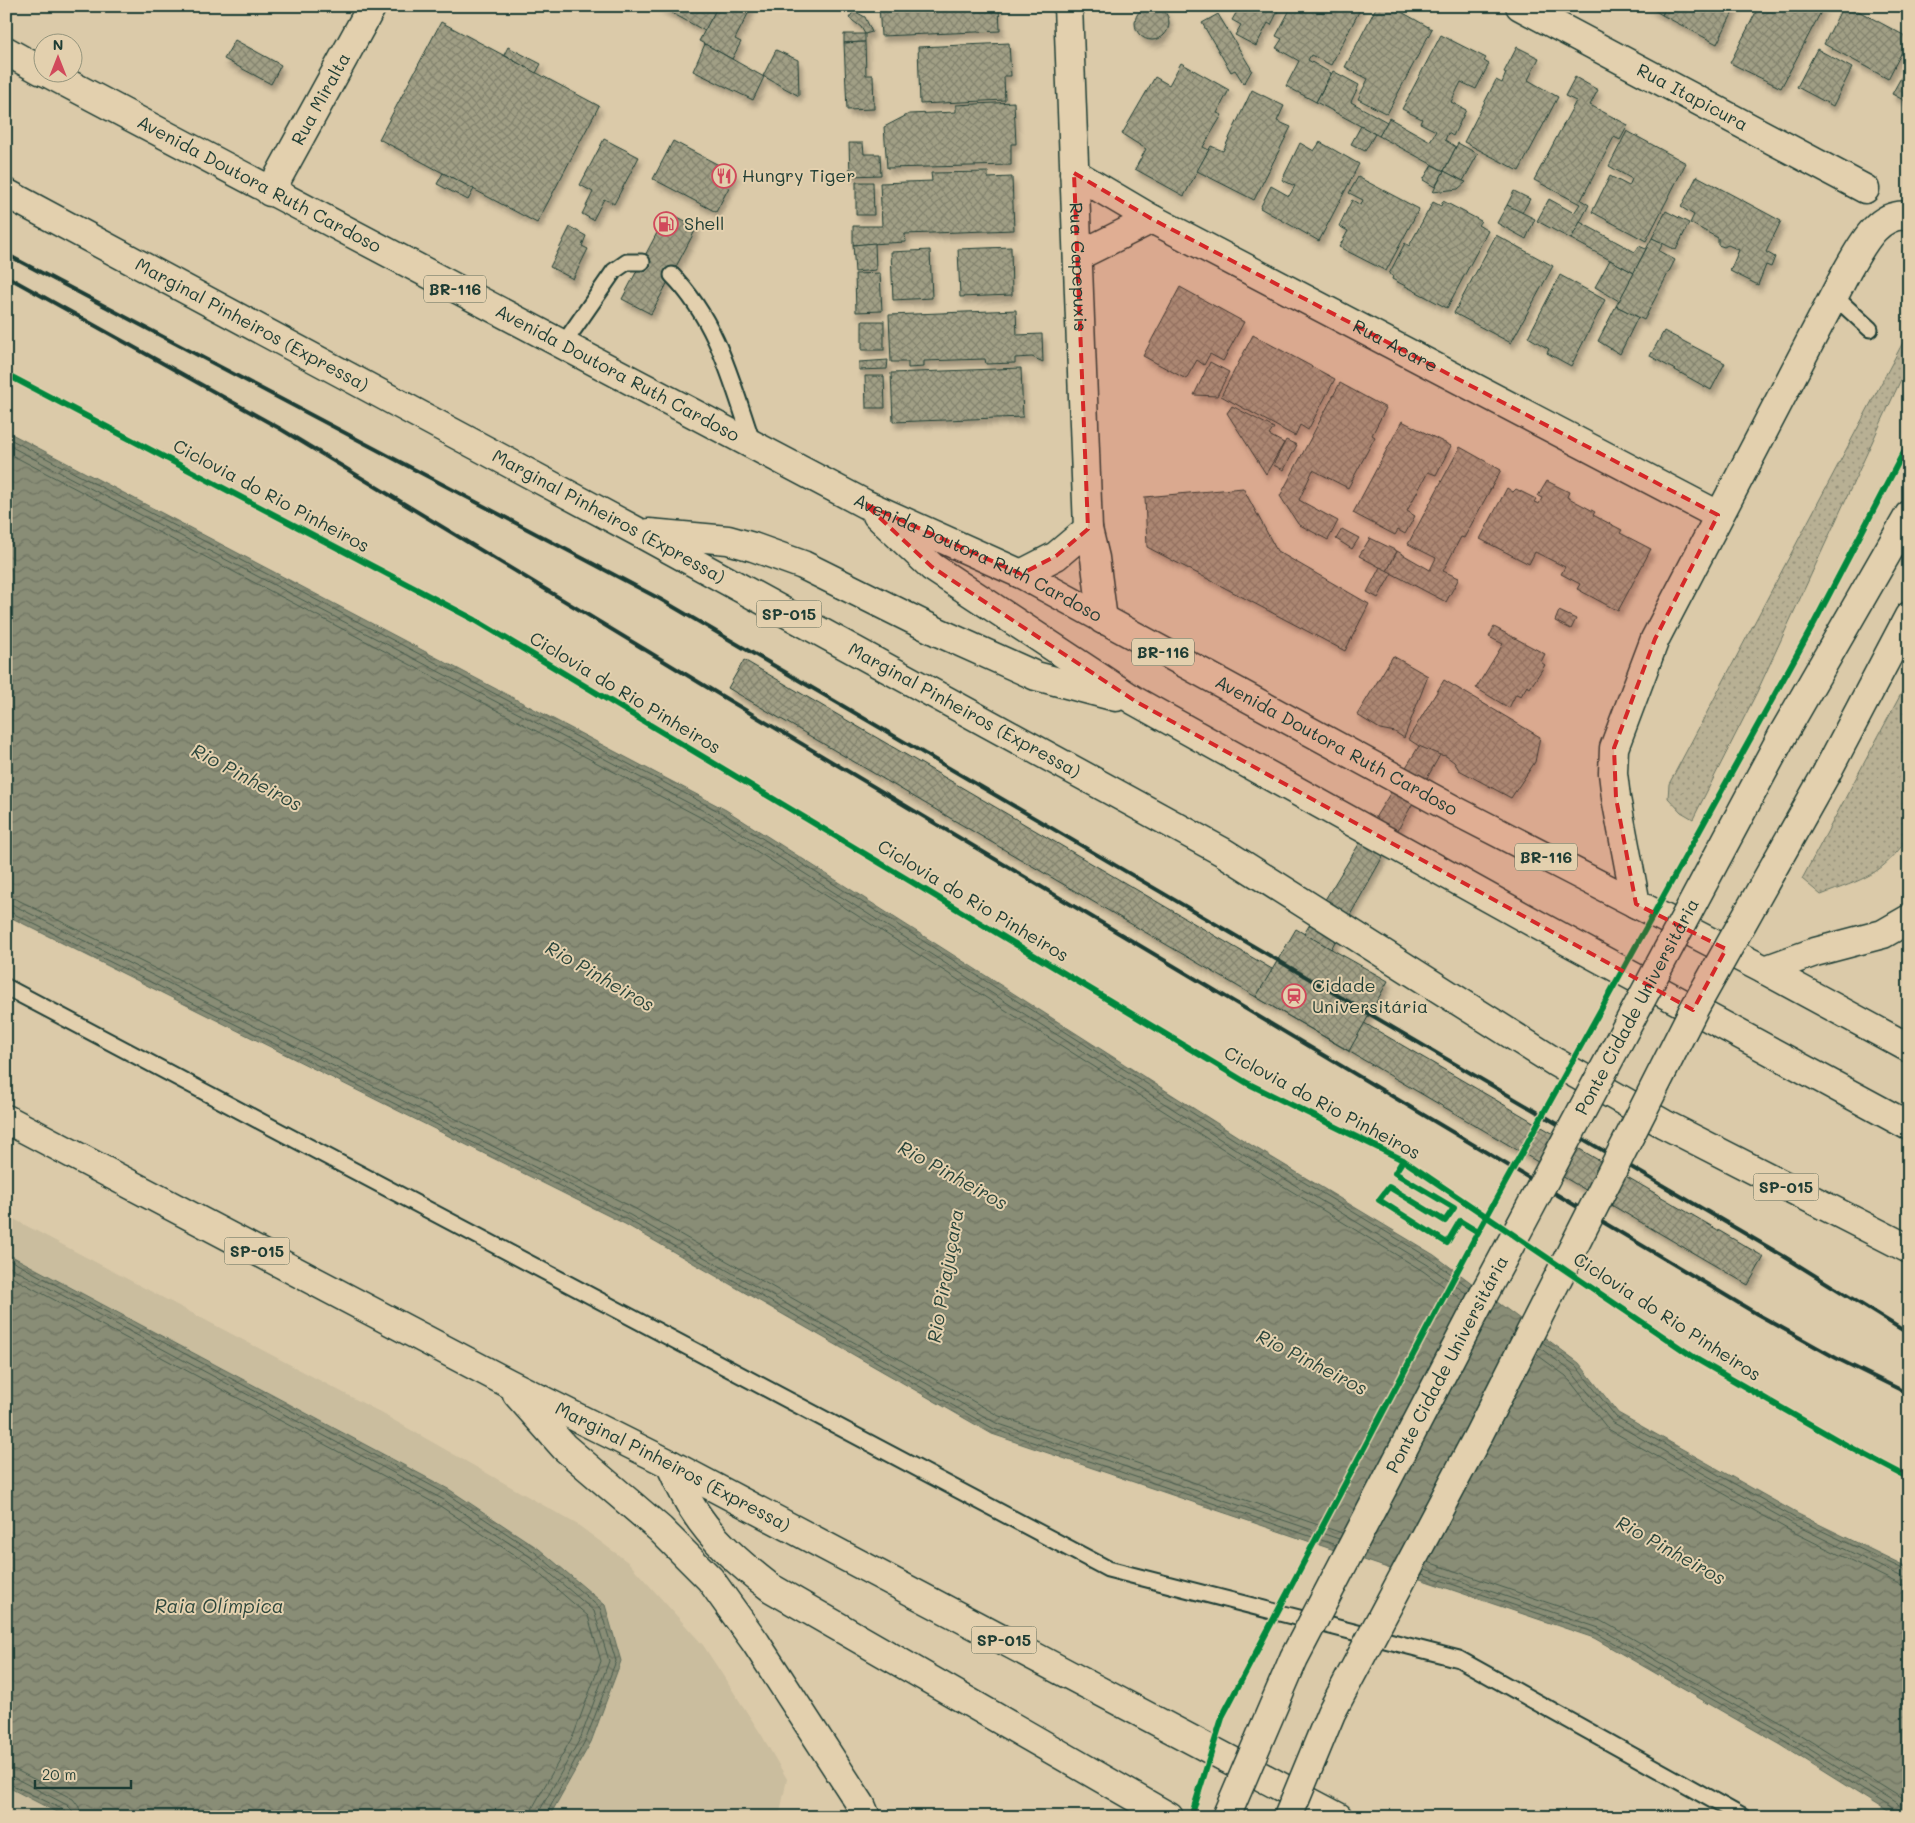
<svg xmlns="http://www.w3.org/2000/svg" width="1915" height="1823" font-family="Mali,sans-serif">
<defs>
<pattern id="green-dots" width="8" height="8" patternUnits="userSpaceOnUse" patternTransform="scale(1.25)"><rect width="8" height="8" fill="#b8b094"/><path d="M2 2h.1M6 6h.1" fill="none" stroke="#95907a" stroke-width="1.8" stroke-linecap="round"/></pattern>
<pattern id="water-waves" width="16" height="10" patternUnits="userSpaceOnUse" patternTransform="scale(1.25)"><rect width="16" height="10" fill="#898d76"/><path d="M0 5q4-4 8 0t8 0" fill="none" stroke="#6f7462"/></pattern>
<pattern id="building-cross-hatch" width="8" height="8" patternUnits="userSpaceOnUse" patternTransform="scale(1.25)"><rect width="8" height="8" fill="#a19f85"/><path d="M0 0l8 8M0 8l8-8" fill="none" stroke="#83836e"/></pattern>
<filter id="shadow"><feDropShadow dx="3" dy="5.5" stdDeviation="2.5" flood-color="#0004"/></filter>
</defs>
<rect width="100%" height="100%" fill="#dbcaa9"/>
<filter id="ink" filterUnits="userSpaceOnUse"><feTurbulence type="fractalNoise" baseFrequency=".02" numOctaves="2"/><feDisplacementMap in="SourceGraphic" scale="10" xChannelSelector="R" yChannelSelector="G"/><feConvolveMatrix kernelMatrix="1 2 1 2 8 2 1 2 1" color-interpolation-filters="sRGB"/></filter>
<g filter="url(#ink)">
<!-- built -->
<polygon fill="#cabd9e" points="6,1215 374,1409 578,1525 629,1563 703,1645 761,1734 787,1779 779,1817 6,1817"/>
<!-- green -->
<g fill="url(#green-dots)" stroke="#6c7664">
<polygon points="1909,331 1909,362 1757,692 1693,819 1681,812 1668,798 1669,784"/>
<path d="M1909 679V836C1882 876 1863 879 1821 895L1802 879Z"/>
</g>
<!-- water -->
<g fill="url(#water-waves)" stroke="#5f6d5c">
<polygon points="6,431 726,810 1251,1145 1434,1255 1579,1363 1618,1413 1798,1514 1909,1568 1909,1817 1896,1817 1781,1745 1594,1638 992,1434 625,1224 6,915"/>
<polygon points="6,1253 450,1490 539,1549 605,1605 621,1661 591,1742 549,1817 66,1817 6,1786"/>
</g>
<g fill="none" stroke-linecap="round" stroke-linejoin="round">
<!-- shore -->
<g stroke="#495d4e" stroke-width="1">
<polyline points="6,437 724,814 1249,1149 1431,1259 1470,1288"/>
<polyline points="6,444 721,820 1245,1155 1428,1265 1467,1294"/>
<polyline points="6,452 717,826 1242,1161 1423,1271 1464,1301"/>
<polyline points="6,897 16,899 634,1208 999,1416 1342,1533"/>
<polyline points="6,904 13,905 630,1215 996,1423 1339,1539"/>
<polyline points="6,910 628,1220 994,1429 1336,1545"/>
<polyline points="6,1258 447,1494 536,1553 600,1608 616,1661 586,1739 545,1817"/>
<polyline points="6,1265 444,1500 532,1558 594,1611 609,1661 581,1737 540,1810 539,1817"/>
<polyline points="6,1274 440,1506 528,1564 588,1616 601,1661 574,1734 533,1807 531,1817"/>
<polyline points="1542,1342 1576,1366 1616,1417 1795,1518 1909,1572"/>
<polyline points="1540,1348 1571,1371 1612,1422 1793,1524 1902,1577 1909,1578"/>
<polyline points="1536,1354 1566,1376 1608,1429 1789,1530 1899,1584 1909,1586"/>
<polyline points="1428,1562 1602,1621 1791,1729 1903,1799 1909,1805"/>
<polyline points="1425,1569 1599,1628 1787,1735 1899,1805 1903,1810 1904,1817"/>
<polyline points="1422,1574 1596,1633 1784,1740 1895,1810 1898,1817"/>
<polyline points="6,1768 16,1770 73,1799 79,1807 81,1817"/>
<polyline points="6,1776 13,1777 67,1805 72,1810 73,1817"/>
<polyline points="6,1782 64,1810 67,1817"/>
</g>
</g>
<!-- building -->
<g fill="url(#building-cross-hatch)" stroke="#1f3d34" filter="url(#shadow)">
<circle cx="1152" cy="23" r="17"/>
<polygon points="659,6 718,6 705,31"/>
<polygon points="718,6 752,6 735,39 741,42 732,59 699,41"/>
<polygon points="879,6 999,6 1000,31 881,36"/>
<polygon points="1235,6 1286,6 1284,10 1280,7 1271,25 1268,23 1256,46 1235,35 1241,25 1232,20 1239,8"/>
<polygon points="1292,6 1362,6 1331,65 1311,55 1308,60 1331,73 1316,102 1286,86 1299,61 1276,48 1282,39 1276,36"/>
<polygon points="1377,6 1391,6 1432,29 1387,114 1358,99 1368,79 1345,67"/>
<polygon points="1648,6 1667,6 1662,15"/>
<polygon points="1667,6 1736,6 1717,44 1662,15"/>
<polygon points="1759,6 1824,6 1781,88 1730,63"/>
<polygon points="1839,6 1849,6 1909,38 1888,79 1824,44 1842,8"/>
<polygon points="854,11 865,17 872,32 865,34 861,27 849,18"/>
<polygon points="1218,14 1252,70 1244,84 1235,70 1231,72 1202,23"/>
<polygon points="441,22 599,106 537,223 379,139"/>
<polygon points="844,34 865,34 865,42 844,43"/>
<polygon points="1441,35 1486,58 1484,61 1489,64 1476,89 1461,82 1451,102 1466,110 1453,136 1448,133 1445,140 1456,147 1444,171 1379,136 1389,118 1430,141 1436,131 1420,123 1422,119 1402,109"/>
<polygon points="235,40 281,65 271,84 224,59"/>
<polygon points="865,42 866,75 873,75 874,109 847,110 844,43"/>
<polygon points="1009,43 1011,76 1004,76 1005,100 920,104 918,47"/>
<polygon points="705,44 764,77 753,100 693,71"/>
<polygon points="508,47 541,64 536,73 504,55"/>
<polygon points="1517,47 1539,58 1528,80 1558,97 1519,171 1464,142 1496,80 1502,83 1506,73 1504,72"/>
<polygon points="1817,49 1852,68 1833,106 1797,87"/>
<polygon points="776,50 798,60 799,96 763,76"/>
<polygon points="1181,63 1229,90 1217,113 1222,115 1203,147 1209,150 1184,196 1135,169 1146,149 1122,134 1155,77 1169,85"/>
<polygon points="1909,63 1909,103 1892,94"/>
<polygon points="1333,71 1359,85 1351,102 1387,122 1379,136 1316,102"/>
<polygon points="1575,77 1598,90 1590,105 1628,125 1620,140 1614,137 1581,200 1589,205 1571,239 1537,221 1549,199 1574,213 1580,204 1534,180 1576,101 1565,96"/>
<polygon points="1252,90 1284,106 1277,121 1291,127 1254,200 1197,171 1211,146 1223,151"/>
<polygon points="1014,102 1016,144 1011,144 1011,165 887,168 884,127 909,114 956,112 956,105"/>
<polygon points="1361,126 1375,134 1365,151 1351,144"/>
<polygon points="1627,131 1686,163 1646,241 1592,212 1610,176 1629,186 1632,179 1609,166"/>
<polygon points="604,139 639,157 614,204 604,199 593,220 582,214 593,192 580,185"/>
<polygon points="673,141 736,174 716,212 653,179"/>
<polygon points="1320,142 1359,164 1319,241 1260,208 1271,186 1289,196 1295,186 1282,180 1300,143 1314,151"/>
<polygon points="849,143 863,143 864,154 880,154 881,175 850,176"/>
<polygon points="1458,143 1478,154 1463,181 1444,171"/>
<polygon points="1432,165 1444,171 1435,187 1423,180"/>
<polygon points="1444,171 1463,181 1466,182 1458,189 1433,192"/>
<polygon points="988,172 988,178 1012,177 1014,230 905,234 906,242 853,245 853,226 882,226 880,183 932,181 931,173"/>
<polygon points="443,173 474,189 468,200 437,184"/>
<polygon points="1697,176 1781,221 1766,252 1775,257 1771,267 1766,265 1758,285 1730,271 1739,250 1728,245 1724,247 1718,245 1718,238 1690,223 1694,215 1681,207"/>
<polygon points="1358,177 1419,209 1386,271 1339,247 1348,231 1339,226 1352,200 1361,205 1363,200 1349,193"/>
<polygon points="856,182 873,182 874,215 856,215"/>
<polygon points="1514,191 1530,199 1522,213 1507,205"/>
<polygon points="1443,201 1481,221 1478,225 1488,231 1447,308 1392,279 1393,276 1389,274 1405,243 1409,246 1433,202 1441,206"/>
<polygon points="1507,205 1535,219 1526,239 1497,223"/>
<polygon points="1666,211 1689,223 1676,250 1652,238"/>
<polygon points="668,212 697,227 651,314 622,299"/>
<polygon points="1580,222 1635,252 1639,246 1646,249 1634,273 1571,239"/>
<polygon points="570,227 586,236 582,246 588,249 573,279 550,267"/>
<polygon points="1496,235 1553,266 1511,343 1454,313"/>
<polygon points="1652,238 1663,243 1659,251 1675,260 1644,320 1616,306"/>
<polygon points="875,243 876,270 855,272 853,245"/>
<polygon points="1011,247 1012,295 960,297 958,249"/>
<polygon points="930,250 932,298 893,300 891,252"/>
<polygon points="1610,260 1634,273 1619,301 1595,287"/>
<polygon points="880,273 882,311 856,312 855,274"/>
<polygon points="1560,275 1605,300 1571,366 1547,353 1549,349 1528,337"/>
<polygon points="1180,287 1244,322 1223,361 1210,354 1204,365 1197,360 1186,379 1143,356"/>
<polygon points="1616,306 1638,317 1620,354 1598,341"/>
<polygon points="1016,310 1017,335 1042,334 1043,362 1032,357 1015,358 1015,363 986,364 985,359 924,361 924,367 908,368 908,362 891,362 889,315"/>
<rect x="862" y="321" width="22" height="29"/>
<polygon points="1664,331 1725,363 1711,390 1650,356"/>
<polygon points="1253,335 1335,379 1308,430 1300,425 1295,436 1221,396"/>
<polygon points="888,360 887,369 859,370 859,362"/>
<polygon points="1210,362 1229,372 1217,396 1194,395"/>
<polygon points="1021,368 1023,417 893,422 891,373"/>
<polygon points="865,376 884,376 885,408 866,408"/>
<polygon points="1340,383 1386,408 1372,435 1375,437 1348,488 1313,470 1299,500 1338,521 1328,540 1298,524 1280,496"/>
<polygon points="1232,406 1274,428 1269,435 1284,443 1266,474 1227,413"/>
<polygon points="1402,421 1451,446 1436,475 1428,472 1407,511 1415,516 1405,534 1398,530 1395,535 1353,513"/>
<polygon points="1286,440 1297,445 1284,470 1273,465"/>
<polygon points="1460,447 1501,470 1464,538 1461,537 1443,571 1459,578 1446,602 1387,571 1397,551 1430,570 1436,558 1408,544"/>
<polygon points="1547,481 1569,492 1567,497 1595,512 1593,515 1622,530 1620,533 1651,549 1618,611 1577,589 1580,584 1561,574 1565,567 1535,552 1529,564 1480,539 1507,488 1513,492 1516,489 1536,499 1534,502 1539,504 1542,498 1538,496"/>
<polygon points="1243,488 1277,551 1369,604 1345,651 1147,547 1145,497"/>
<polygon points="1342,529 1359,538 1352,549 1336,539"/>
<polygon points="1370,538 1397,551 1387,571 1359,556"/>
<polygon points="1380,567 1392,573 1378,598 1367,592"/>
<polygon points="1559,611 1576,619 1571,629 1555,621"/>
<polygon points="1494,627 1545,654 1541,662 1545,665 1530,688 1527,686 1521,696 1516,694 1509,708 1476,688 1503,644 1489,637"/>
<polygon points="1393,656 1428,676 1404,738 1395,732 1380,729 1357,715"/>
<polygon points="744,660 1764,1257 1748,1285 728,688"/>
<polygon points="1444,680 1540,737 1535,762 1511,798 1459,770 1454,762 1446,756 1430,753 1408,739"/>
<polygon points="1419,746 1440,755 1331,949 1304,934"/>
<polygon points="1296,929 1388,981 1349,1051 1256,997"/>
</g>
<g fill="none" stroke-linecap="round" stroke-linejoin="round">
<!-- lane casing -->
<g stroke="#1f3d34" stroke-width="19">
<g id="lane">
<path d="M672 275C718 322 732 383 753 444"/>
<polyline points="1834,296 1870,329"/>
<polyline points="562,346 614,271 627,262 642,262"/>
<polyline points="6,987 1108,1569 1459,1659 1743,1817"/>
</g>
</g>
<!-- street casing -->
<g stroke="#1f3d34" stroke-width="31">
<g id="street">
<path id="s1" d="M1068 6 1088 529 1095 558 1103 620"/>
<path id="s2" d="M1520 6 1865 189"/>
<path id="s3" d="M1074 173 1152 219 1718 515"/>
<path id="s4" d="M270 192 372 6"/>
<polyline points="1078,256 1152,219"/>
<polyline points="1021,574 1056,556 1088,529"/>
</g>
</g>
<!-- secondary casing -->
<g stroke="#1f3d34" stroke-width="31">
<g id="secondary">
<polyline points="1783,734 1909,515"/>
<polyline points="1827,772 1909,616"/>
</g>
</g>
<!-- highway casing -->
<g stroke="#1f3d34" stroke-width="31">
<g id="highway">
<polyline points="6,51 42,71"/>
<path id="s5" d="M46 72 865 504 1021 574 1456 811 1765 970 1909 1048"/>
<path id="s6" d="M6 193 640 533 1223 852 1555 1062 1664 1124 1909 1249"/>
<polyline points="877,515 932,567 1135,701 1536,924 1909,1126"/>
<polyline points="649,533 728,540 753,547 803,565 938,632 1036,676 1116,697"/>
<path d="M1636 904 1616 798 1613 773 1614 748 1655 639 1847 271C1860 249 1877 211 1909 216"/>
<polyline points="1765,970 1815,952 1883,934 1909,919"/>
<path id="s7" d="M6 1119 508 1383 670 1464 1338 1817"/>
<polyline points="517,1394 564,1447 660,1529 710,1579 756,1643 861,1805 866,1817"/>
<path d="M670 1464C677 1479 684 1495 693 1509 713 1541 741 1565 771 1588L1169 1817"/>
</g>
</g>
<!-- lane -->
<use href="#lane" stroke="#e3d0ae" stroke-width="15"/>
<!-- street -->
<use href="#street" stroke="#e3d0ae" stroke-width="28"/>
<!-- secondary -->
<use href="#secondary" stroke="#e3d0ae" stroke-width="28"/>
<!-- highway -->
<use href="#highway" stroke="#e3d0ae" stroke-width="28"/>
<!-- rail -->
<g stroke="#1f3d34" stroke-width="4">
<polyline points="6,254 660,599 1785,1257 1909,1334"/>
<polyline points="6,276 279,428 715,692 1757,1314 1836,1358 1909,1394"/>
</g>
<!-- secondary-bridge casing -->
<g stroke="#1f3d34" stroke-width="31" stroke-linecap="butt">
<g id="secondary-bridge">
<path id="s8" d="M1226 1817 1294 1658 1485 1292 1783 734"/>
<polyline points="1288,1817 1331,1713 1478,1436 1694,1009 1827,772"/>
</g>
</g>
<!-- secondary-bridge -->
<use href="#secondary-bridge" stroke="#e3d0ae" stroke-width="28"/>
<!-- cycleway casing -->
<g stroke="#e3d0ae" stroke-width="9">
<g id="cycleway">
<polyline points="6,374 475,620 1247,1083 1403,1160 1698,1360 1848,1446 1909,1478"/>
<polyline points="1403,1160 1395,1173 1454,1208 1445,1221 1389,1187 1379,1200 1447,1243 1460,1221 1478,1232"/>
<polyline points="1191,1817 1223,1715 1478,1232 1811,629 1909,442"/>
</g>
</g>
<!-- cycleway -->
<use href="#cycleway" stroke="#00873e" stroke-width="6"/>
</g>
</g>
<!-- marked area -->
<path fill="#d62828" fill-opacity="0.2" stroke="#d62828" stroke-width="4" stroke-dasharray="10 6" stroke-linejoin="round" d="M1074 173 1152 219 1718 515 1655 639 1614 748 1616 798 1636 904 1726 949 1693 1010 1135 701 932 567 865 504 1021 574 1056 556 1088 529Z"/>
<!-- icons -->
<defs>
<g id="restaurant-ring" transform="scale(1.25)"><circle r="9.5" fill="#e3d0ae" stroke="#d1495b" stroke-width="1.5"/><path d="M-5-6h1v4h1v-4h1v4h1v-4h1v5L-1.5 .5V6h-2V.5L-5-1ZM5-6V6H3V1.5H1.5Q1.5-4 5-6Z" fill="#d1495b"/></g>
<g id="fuel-ring" transform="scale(1.25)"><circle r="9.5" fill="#e3d0ae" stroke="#d1495b" stroke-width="1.5"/><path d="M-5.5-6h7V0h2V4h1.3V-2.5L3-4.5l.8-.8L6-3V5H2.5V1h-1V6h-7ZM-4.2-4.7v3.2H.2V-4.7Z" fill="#d1495b"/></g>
<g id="station-ring" transform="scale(1.25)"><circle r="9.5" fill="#e3d0ae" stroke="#d1495b" stroke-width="1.5"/><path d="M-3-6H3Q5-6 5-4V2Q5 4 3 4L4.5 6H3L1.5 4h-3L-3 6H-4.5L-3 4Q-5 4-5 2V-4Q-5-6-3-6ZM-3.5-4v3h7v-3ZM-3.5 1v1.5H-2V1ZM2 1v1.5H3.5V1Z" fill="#d1495b"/></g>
</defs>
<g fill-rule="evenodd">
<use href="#restaurant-ring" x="724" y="176"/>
<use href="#fuel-ring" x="666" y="224"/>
<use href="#station-ring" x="1294" y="996"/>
</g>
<g text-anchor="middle" stroke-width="4" stroke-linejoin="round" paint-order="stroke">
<!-- shield labels -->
<g fill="#e3d0ae" stroke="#5a6959" stroke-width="1">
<rect x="424" y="275.5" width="62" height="27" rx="4"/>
<rect x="756.5" y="600.5" width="65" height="27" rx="4"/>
<rect x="1132" y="638.5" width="62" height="27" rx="4"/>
<rect x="1515" y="843.5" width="62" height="27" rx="4"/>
<rect x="1753.5" y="1173.5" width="65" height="27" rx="4"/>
<rect x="224.5" y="1237.5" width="65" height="27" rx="4"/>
<rect x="971.5" y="1626.5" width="65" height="27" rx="4"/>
</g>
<g font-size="16" font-weight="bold" fill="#1f3d34">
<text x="455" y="295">BR-116</text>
<text x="789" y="620">SP-015</text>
<text x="1163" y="658">BR-116</text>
<text x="1546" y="863">BR-116</text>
<text x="1786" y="1193">SP-015</text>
<text x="257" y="1257">SP-015</text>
<text x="1004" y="1646">SP-015</text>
</g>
<!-- street labels -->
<g font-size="18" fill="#1f3d34" stroke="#e3d0ae">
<text dy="6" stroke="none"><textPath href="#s2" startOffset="195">Rua Itapicura</textPath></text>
<text dy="6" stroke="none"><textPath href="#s4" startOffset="106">Rua Miralta</textPath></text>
<text dy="6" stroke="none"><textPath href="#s5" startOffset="241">Avenida Doutora Ruth Cardoso</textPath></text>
<text dy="6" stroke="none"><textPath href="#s1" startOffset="261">Rua Capepuxis</textPath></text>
<text dy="6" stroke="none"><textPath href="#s6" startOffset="279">Marginal Pinheiros (Expressa)</textPath></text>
<text dy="6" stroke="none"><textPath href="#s3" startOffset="365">Rua Acare</textPath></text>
<text dy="6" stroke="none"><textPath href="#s5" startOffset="646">Avenida Doutora Ruth Cardoso</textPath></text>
<text transform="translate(271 496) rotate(28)" y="6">Ciclovia do Rio Pinheiros</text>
<text dy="6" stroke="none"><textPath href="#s6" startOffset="684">Marginal Pinheiros (Expressa)</textPath></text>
<text dy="6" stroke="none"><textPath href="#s5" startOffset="1051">Avenida Doutora Ruth Cardoso</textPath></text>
<text transform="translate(625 693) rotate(31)" y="6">Ciclovia do Rio Pinheiros</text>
<text dy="6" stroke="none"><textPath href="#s6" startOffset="1089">Marginal Pinheiros (Expressa)</textPath></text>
<text dy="6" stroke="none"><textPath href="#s5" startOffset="1456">Avenida Doutora Ruth Cardoso</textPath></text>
<text transform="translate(973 901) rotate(31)" y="6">Ciclovia do Rio Pinheiros</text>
<text dy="6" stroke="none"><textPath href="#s8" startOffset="909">Ponte Cidade Universitária</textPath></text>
<text transform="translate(1322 1103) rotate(28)" y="6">Ciclovia do Rio Pinheiros</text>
<text transform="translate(1667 1317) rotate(33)" y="6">Ciclovia do Rio Pinheiros</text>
<text dy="6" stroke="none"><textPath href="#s8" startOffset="504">Ponte Cidade Universitária</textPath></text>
<text dy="6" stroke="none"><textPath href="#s7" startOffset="752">Marginal Pinheiros (Expressa)</textPath></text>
</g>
<!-- poi labels -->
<g font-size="18" fill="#1f3d34" stroke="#e3d0ae" text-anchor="start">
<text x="742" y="182">Hungry Tiger</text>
<text x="684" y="230">Shell</text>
<text x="1312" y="992">Cidade<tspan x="1312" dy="21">Universitária</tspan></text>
</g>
<!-- water labels -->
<g font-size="19" font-style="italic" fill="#2a453b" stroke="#e3d0ae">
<text transform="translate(247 777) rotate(28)" y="7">Rio Pinheiros</text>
<text transform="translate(600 976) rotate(30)" y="7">Rio Pinheiros</text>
<text transform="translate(953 1175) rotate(29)" y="7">Rio Pinheiros</text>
<text transform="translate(945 1276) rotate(-80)" y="7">Rio Pirajuçara</text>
<text transform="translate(1312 1362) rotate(27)" y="7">Rio Pinheiros</text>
<text transform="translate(1671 1550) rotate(29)" y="7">Rio Pinheiros</text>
<text x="219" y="1613">Raia Olímpica</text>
</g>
</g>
<!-- margin -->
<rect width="1915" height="1823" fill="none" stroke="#e3d0ae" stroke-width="25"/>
<rect x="12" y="12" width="1890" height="1798" fill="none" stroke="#1f3d34" stroke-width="2" filter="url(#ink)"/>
<!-- north arrow -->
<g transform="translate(58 58)"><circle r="24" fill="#e3d0ae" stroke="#95957d"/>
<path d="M0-4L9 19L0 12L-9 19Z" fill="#d1495b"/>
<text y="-8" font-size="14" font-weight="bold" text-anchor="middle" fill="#1f3d34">N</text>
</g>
<!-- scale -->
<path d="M35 1780v8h96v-8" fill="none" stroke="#1f3d34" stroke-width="2.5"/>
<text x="42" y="1780" font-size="15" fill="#1f3d34" stroke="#e3d0ae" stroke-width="4" paint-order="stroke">20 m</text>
</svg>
